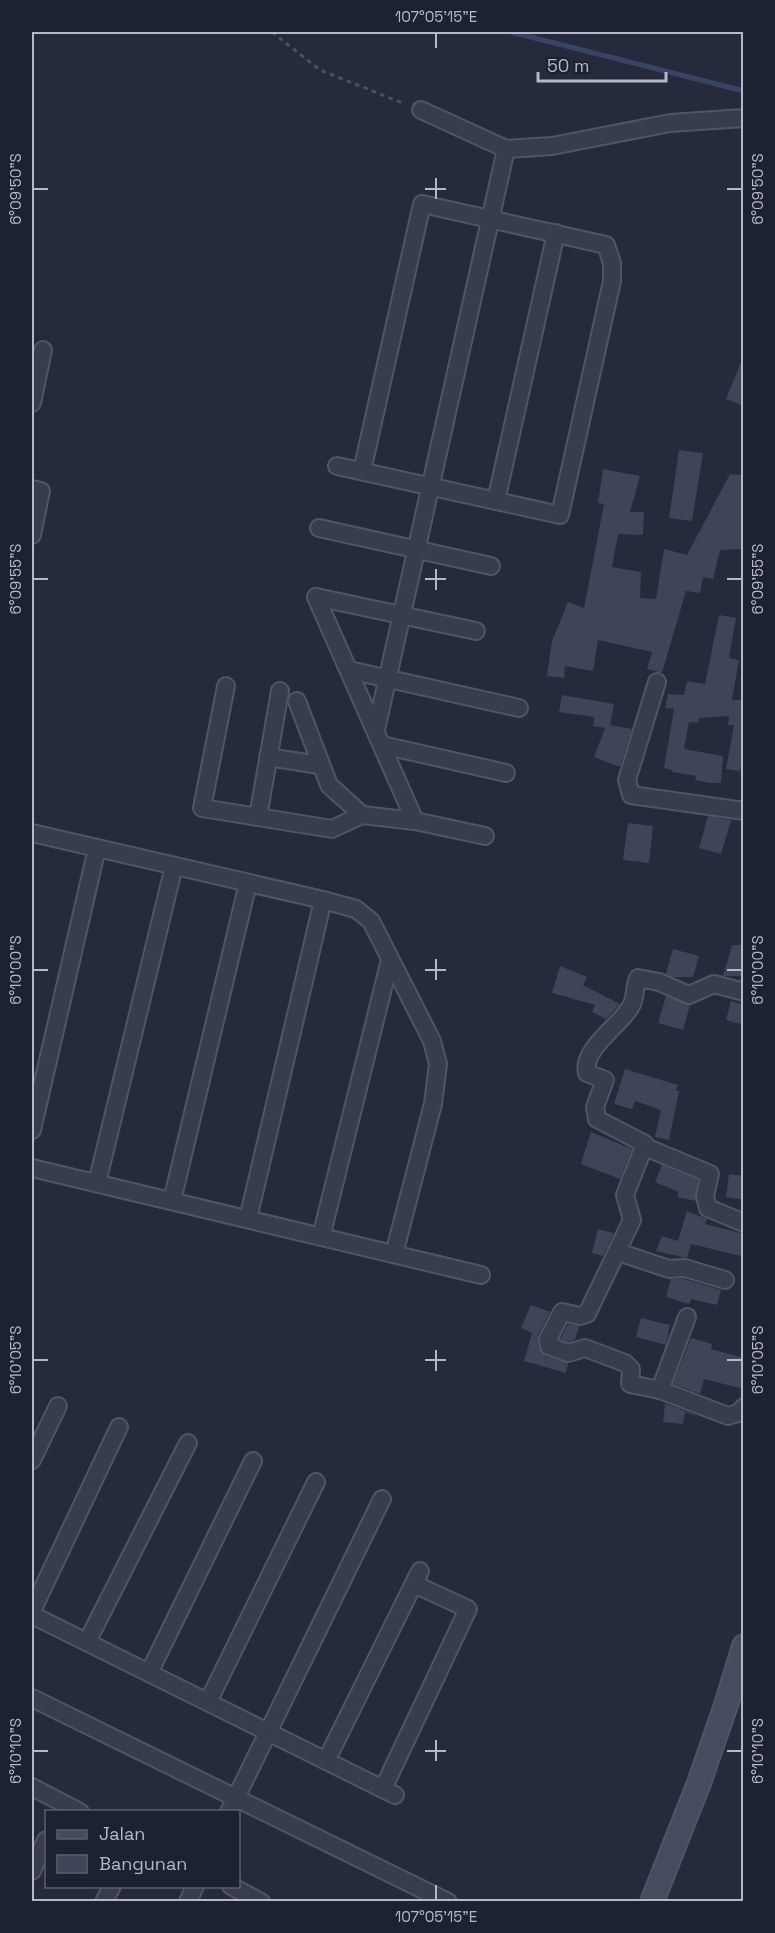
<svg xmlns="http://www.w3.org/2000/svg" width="775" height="1933" font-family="'Space Grotesk',sans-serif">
<rect width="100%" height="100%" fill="#252a3c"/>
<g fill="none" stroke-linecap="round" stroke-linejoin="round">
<!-- stream -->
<polyline stroke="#394363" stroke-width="5" points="511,32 744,91"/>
</g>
<!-- building -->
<g fill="#3e4559">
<polygon points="743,357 744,357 744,406 726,399"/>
<polygon points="679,450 703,453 692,521 669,518"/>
<polygon points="603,469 640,476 630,512 644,512 643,535 618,534 612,567 641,572 640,598 656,599 664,549 687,555 730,474 744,475 744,549 720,550 713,579 703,577 700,593 686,591 662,673 647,669 652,652 598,640 593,671 565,666 564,678 547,676 552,641 568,602 584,608 604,504 598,503"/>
<polygon points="719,615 736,618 729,658 739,660 732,700 743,700 744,752 740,771 726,769 734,725 728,725 729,716 699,718 698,723 689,722 684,749 723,756 721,783 709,783 695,780 696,776 672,772 672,770 664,768 674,709 665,708 668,694 684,695 687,681 705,684"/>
<polygon points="562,695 614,704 610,725 632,729 620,767 594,757 605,728 593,726 594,717 559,712"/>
<polygon points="708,816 731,820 721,854 699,848"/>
<polygon points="628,823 653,826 649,863 623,860"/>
<polygon points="732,945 744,945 744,976 723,976"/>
<polygon points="673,949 699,956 693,977 673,977 666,974"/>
<polygon points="560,966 587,977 583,985 620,1004 606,1019 592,1012 595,1005 552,993"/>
<polygon points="666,996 690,1005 683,1030 658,1023"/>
<polygon points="731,1001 744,1005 744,1025 726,1020"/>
<polygon points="625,1069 678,1085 676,1091 679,1091 669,1140 655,1137 661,1110 635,1101 632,1109 614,1104"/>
<polygon points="591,1132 632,1149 620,1179 581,1164"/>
<polygon points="662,1165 698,1180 696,1201 677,1197 679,1192 655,1182"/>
<polygon points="729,1174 744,1176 744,1200 726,1197"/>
<polygon points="687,1211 707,1219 705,1224 744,1234 741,1256 691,1244 687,1258 656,1251 662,1236 678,1241"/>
<polygon points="598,1229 614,1233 603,1256 592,1253"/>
<polygon points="671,1279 684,1279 721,1290 717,1305 691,1299 689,1304 666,1297"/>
<polygon points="531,1305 550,1312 538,1335 539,1347 545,1356 568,1363 566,1373 524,1361 532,1333 521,1328"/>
<polygon points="641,1318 670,1325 666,1345 636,1337"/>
<polygon points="568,1324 579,1326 575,1340 568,1342 560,1339"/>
<polygon points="691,1338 712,1344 711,1349 744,1358 744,1389 704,1379 700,1394 673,1384"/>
<polygon points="665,1403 695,1415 695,1416 685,1412 683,1424 663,1422"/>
</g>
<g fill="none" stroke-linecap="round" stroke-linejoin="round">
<!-- street casing -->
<g stroke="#505565" stroke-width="20">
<g id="street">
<polyline points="421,110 506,149 552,146 670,123 744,118"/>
<polyline points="32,403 43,350"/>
<polyline points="337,466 560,515 612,281 612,263 606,245 422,204 362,471"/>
<polyline points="32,489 41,491 32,535"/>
<polyline points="496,501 556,233"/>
<polyline points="319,528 491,566"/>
<polyline points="316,597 415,821"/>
<polyline points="316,597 476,631"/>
<polyline points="349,670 519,708"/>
<polyline points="657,682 627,780 631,795 744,811"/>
<polyline points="226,686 202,808 332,829 362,815 415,821 485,836"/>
<polyline points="297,701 329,785 362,815"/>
<polyline points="376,730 506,149"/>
<polyline points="382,745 506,773"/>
<polyline points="268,757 319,765"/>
<polyline points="258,817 280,691"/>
<polyline points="32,833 323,900 356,909 371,921 432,1041 438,1064 433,1104 394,1254"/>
<path d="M744 992 714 984 689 995 659 982 638 978C634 987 636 998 631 1006 622 1024 581 1049 587 1073L605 1080 595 1107 597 1119 645 1144 625 1195 632 1220 587 1314 580 1316 562 1312 548 1339 549 1346 568 1353 585 1348 625 1363 631 1369 630 1384 660 1390 728 1416 738 1413 744 1407"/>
<polyline points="32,1130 97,848"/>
<polyline points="645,1147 710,1174 705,1196 708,1208 744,1223"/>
<polyline points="32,1168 481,1275"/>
<polyline points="97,1183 174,866"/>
<polyline points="172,1201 248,883"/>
<polyline points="248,1219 323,900"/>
<polyline points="321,1237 390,960"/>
<polyline points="618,1252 669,1269 685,1268 725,1280"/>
<polyline points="660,1390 687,1317"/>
<polyline points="32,1460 58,1406"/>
<polyline points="32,1611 119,1427"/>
<polyline points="32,1615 395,1795"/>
<polyline points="87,1642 188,1443"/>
<polyline points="149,1673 253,1461"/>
<polyline points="32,1698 448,1902"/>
<polyline points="208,1702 316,1482"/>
<polyline points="326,1761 420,1571"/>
<polyline points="32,1787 80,1812"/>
<polyline points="383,1789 468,1609 414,1584"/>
<polyline points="229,1812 382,1499"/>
<polyline points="32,1871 46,1840"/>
<polyline points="231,1886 261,1902"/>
<polyline points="104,1902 112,1886"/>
<polyline points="188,1902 195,1886"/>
</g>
</g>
<!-- secondary casing -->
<g stroke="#505565" stroke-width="26">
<polyline id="secondary" points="652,1902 699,1783 726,1705 744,1646"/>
</g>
<!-- path -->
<polyline stroke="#44545b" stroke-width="3" stroke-dasharray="4.5 4.5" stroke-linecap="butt" points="272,32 320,70 405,104"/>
<!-- street -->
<use href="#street" stroke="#383d4d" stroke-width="16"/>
<!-- secondary -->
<use href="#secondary" stroke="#474b5f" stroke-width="22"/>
</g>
<!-- ticks -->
<path fill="none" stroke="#b4b8c8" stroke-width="2" d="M436 33V48M436 178V199M33 189H48M425 189H446M727 189H742M436 569V590M33 579H48M425 579H446M727 579H742M436 959V980M33 970H48M425 970H446M727 970H742M436 1350V1371M33 1360H48M425 1360H446M727 1360H742M436 1740V1761M33 1751H48M425 1751H446M727 1751H742M436 1885V1900"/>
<!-- border -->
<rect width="775" height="1933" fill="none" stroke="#1d2232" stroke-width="66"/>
<!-- legend -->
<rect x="45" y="1810" width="195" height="78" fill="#1d2232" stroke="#595e6e" stroke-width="1.5"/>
<rect x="57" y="1830" width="30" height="9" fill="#474b5f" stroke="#595e6e" stroke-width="1.5"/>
<text x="99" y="1840" font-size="18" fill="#b4b8c8">Jalan</text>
<rect x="57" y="1855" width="30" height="18" fill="#3e4559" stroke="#595e6e" stroke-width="1.5"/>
<text x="99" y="1870" font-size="18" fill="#b4b8c8">Bangunan</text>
<!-- scale -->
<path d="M538 72v9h128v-9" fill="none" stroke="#b4b8c8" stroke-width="3"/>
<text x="547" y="72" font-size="18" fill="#b4b8c8" stroke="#1d2232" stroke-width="4.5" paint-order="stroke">50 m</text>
<rect x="33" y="33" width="709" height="1867" fill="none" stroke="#b4b8c8" stroke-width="2"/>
<g font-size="15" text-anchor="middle" fill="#b4b8c8">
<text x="436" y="22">107°05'15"E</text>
<text transform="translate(16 189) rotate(-90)" y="5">6°09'50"S</text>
<text transform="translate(758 189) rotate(-90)" y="5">6°09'50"S</text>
<text transform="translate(16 579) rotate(-90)" y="5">6°09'55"S</text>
<text transform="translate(758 579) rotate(-90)" y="5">6°09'55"S</text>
<text transform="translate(16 970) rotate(-90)" y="5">6°10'00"S</text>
<text transform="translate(758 970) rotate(-90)" y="5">6°10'00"S</text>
<text transform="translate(16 1360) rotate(-90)" y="5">6°10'05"S</text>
<text transform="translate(758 1360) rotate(-90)" y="5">6°10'05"S</text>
<text transform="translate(16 1751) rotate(-90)" y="5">6°10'10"S</text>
<text transform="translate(758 1751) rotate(-90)" y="5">6°10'10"S</text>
<text x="436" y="1922">107°05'15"E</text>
</g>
</svg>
